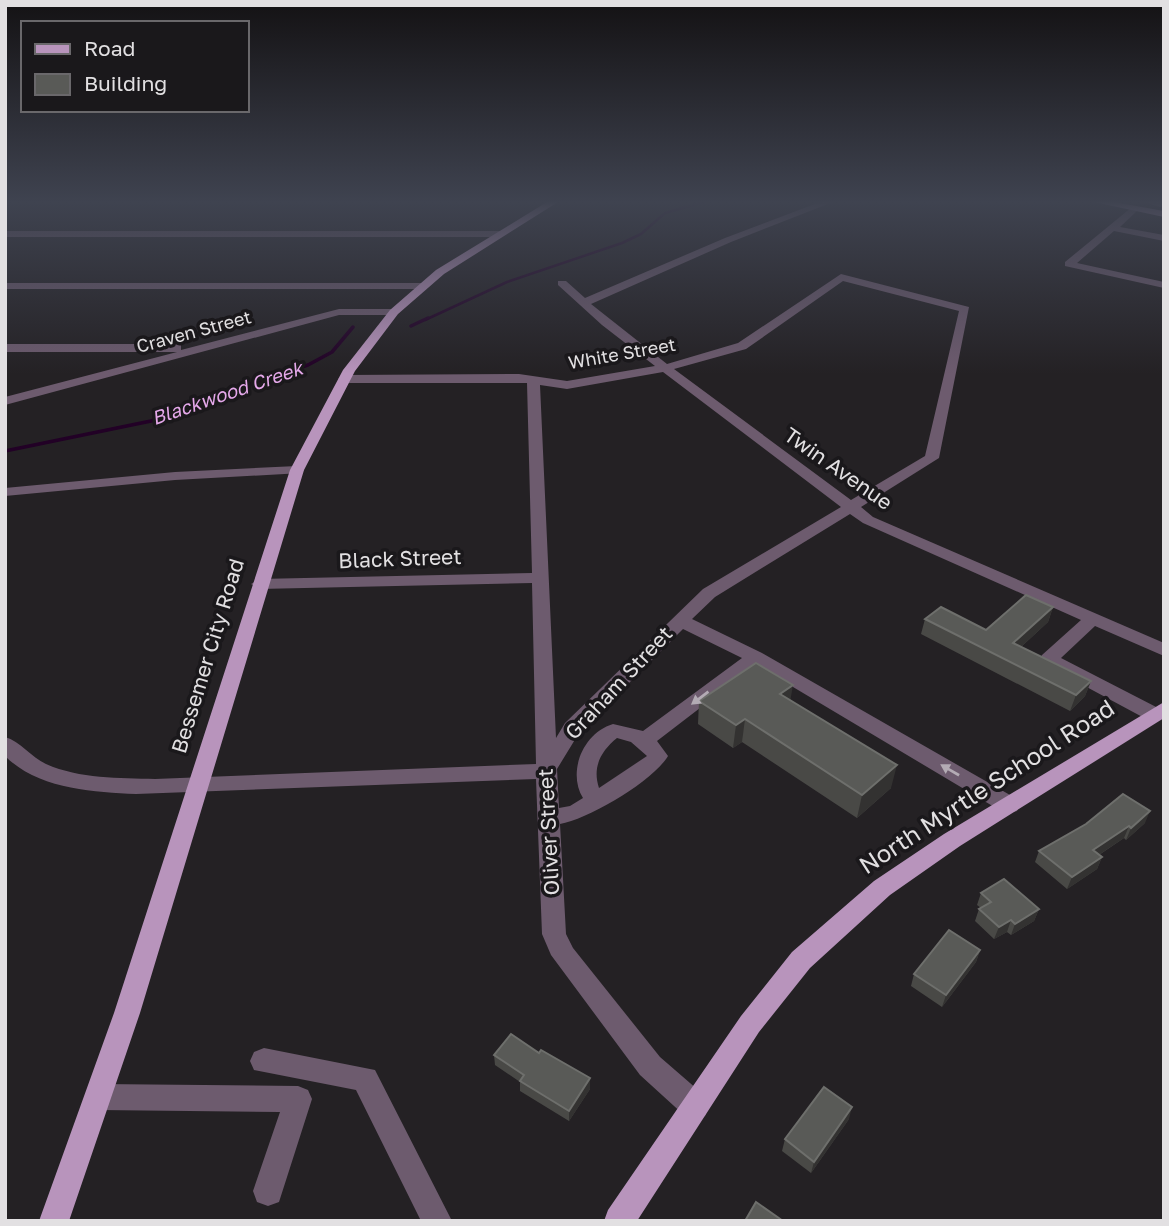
<svg xmlns="http://www.w3.org/2000/svg" width="1169" height="1226" font-family="'Golos Text',sans-serif">
<rect width="100%" height="100%" fill="#242124"/>
<g fill="none" stroke-linecap="round" stroke-linejoin="round">
<!-- stream-far1 -->
<polyline stroke="#220126" stroke-width="2.5" points="425,320 507,282 622,243 641,234 665,213 704,202"/>
<!-- stream -->
<g stroke="#220126" stroke-width="3.5">
<polyline points="411,326 428,318"/>
<polyline points="5,451 151,421 207,404 241,387 308,365 332,352 353,327"/>
</g>
<!-- minor -->
<g fill="#6d5b6e" fill-rule="evenodd">
<path d="M820 202H833L731 242 591 304 667 364 738 343 841 274 969 307 939 458 861 507 873 517 1164 643V656L1095 626 1061 658 1162 710 1164 717 1155 722 1148 720 1042 663 1040 659 1042 655 1081 620 863 523 850 514 715 597 692 619 762 653 1017 799 1020 805 1017 811 1009 813 1001 811 756 665 657 741 668 756C653 781 589 819 560 824L566 934 573 948 660 1057 705 1096 709 1106 705 1116 695 1119 685 1116 640 1075 551 955 542 934 536 779 136 794C92 792 38 789 5 756V737C20 741 31 757 46 764 80 779 119 778 155 779L536 764 532 583 259 589 251 584 259 579 532 573 527 383H344L338 379 344 375 519 374 567 381 655 366 602 325 558 285V281H566L585 298 725 238ZM843 281 959 311 925 456 851 500 674 369 746 349ZM663 372 841 507 703 589 565 723 556 738 540 385 567 389ZM683 629 742 658 643 731 613 724C583 733 567 772 583 798L570 806 559 808 557 769 579 733ZM617 738 631 742 647 756 599 788C592 767 601 751 617 738Z"/>
<polygon points="1144,202 1163,202 1164,205 1160,207"/>
<polygon points="1132,207 1139,209 1120,227 1164,235 1164,241 1114,231 1077,263 1164,282 1164,288 1065,266 1065,262"/>
<polygon points="5,231 499,231 504,234 499,237 5,237"/>
<polygon points="5,283 424,283 429,286 424,289 5,289"/>
<polygon points="339,309 394,309 400,312 394,315 339,315 5,405 5,397 177,352 5,352 5,344 177,344 181,345 181,350"/>
<polygon points="297,466 302,467 304,470 302,473 175,480 5,496 5,488 175,472"/>
<polygon points="264,1048 375,1070 452,1221 421,1221 356,1090 254,1070 250,1061 254,1052"/>
<polygon points="99,1084 298,1086 308,1090 312,1099 279,1202 268,1206 257,1202 253,1191 280,1112 99,1110 89,1106 85,1097 89,1088"/>
</g>
<!-- major -->
<g fill="#b894bc" fill-rule="evenodd">
<polygon points="547,202 558,202 444,274 398,314 355,371 304,470 140,1013 69,1221 39,1221 114,1013 290,470 343,370 390,310 436,270"/>
<polygon points="1094,202 1114,202 1164,211 1164,217"/>
<polygon points="1164,702 1164,718 960,846 890,895 810,968 759,1032 637,1221 604,1221 608,1210 741,1016 792,952 874,881 944,834"/>
</g>
</g>
<!-- wall -->
<g fill="#494946">
<polygon points="1053,607 1048,622 1021,647 1091,681 1085,696 1070,711 921,634 925,619 986,630"/>
<polygon points="791,700 891,788 857,818 742,742 733,748 698,724 699,701"/>
<polygon points="1145,823 1126,840 1124,838 1099,855 1102,857 1097,869 1067,889 1035,862 1039,851"/>
<polygon points="981,893 1039,909 1034,921 1011,935 1007,932 994,939 975,921 979,909 981,908 977,905"/>
<polygon points="980,950 976,962 942,1007 911,986 914,974"/>
<polygon points="494,1055 590,1089 569,1121 520,1091 520,1082 495,1065"/>
<polygon points="849,1119 811,1173 782,1151 785,1139"/>
</g>
<!-- shaded-wall -->
<g fill="#333231">
<polygon points="1053,607 1048,622 1009,658 1013,643"/>
<polygon points="1091,681 1085,696 1070,711 1076,695"/>
<polygon points="793,685 789,708 780,694"/>
<polygon points="745,719 742,742 733,748 736,725"/>
<polygon points="897,765 891,788 857,818 862,795"/>
<polygon points="1150,811 1145,823 1126,840 1131,828"/>
<polygon points="1129,826 1124,838 1088,862 1093,850"/>
<polygon points="1102,857 1097,869 1067,889 1072,877"/>
<polygon points="1039,909 1034,921 1011,935 1015,924"/>
<polygon points="1011,920 1007,932 994,939 999,927"/>
<polygon points="980,950 976,962 942,1007 946,995"/>
<polygon points="590,1078 590,1089 569,1121 569,1111"/>
<polygon points="852,1107 849,1119 811,1173 814,1162"/>
</g>
<!-- building -->
<g fill="#595a57" stroke="#6e6f6c" stroke-width="2">
<polygon points="1026,595 1053,607 1013,643 1091,681 1076,695 925,619 941,607 986,630"/>
<polygon points="756,663 793,685 780,694 897,765 862,795 745,719 736,725 699,701"/>
<polygon points="1123,794 1150,811 1131,828 1129,826 1093,850 1102,857 1072,877 1039,851 1086,824"/>
<polygon points="1004,879 1039,909 1015,924 1011,920 999,927 979,909 991,902 981,893"/>
<polygon points="949,930 980,950 946,995 914,974"/>
<polygon points="511,1034 539,1053 541,1050 590,1078 569,1111 520,1081 524,1075 494,1055"/>
<polygon points="824,1087 852,1107 814,1162 785,1139"/>
<polygon points="756,1202 783,1221 745,1221"/>
</g>
<!-- one-way arrows -->
<defs><path id="oneway-solid" d="M-6-.8H1V-3.2L6.5 0L1 3.2V.8H-6Z" transform="scale(1.75)"/></defs>
<g fill="#b3abb4">
<use href="#oneway-solid" transform="translate(700 698) rotate(143)"/>
<use href="#oneway-solid" transform="translate(950 770) rotate(-150)"/>
</g>
<!-- sky -->
<linearGradient id="sky" x2="0" y2="1"><stop stop-color="#141214"/><stop offset="0.54" stop-color="#3f4350"/><stop offset="1" stop-color="#3f4350" stop-opacity="0"/></linearGradient>
<rect width="1169" height="374" fill="url(#sky)"/>
<g text-anchor="middle" stroke-width="7" stroke-linejoin="round" paint-order="stroke">
<!-- far-street labels -->
<g font-size="18" fill="#e2e0e2" stroke="#1a181b">
<text transform="translate(194 332) rotate(-15)" y="6">Craven Street</text>
<text transform="translate(622 354) rotate(-10)" y="6">White Street</text>
</g>
<!-- far-water labels -->
<g font-size="19" font-style="italic" fill="#e5a8ea" stroke="#1a181b">
<text transform="translate(227 393) rotate(-19)" y="7">Blackwood Creek</text>
</g>
<!-- street labels -->
<g font-size="21" fill="#e2e0e2" stroke="#1a181b">
<text transform="translate(838 469) rotate(35)" y="7">Twin Avenue</text>
<text transform="translate(400 559) rotate(-2)" y="7">Black Street</text>
<text transform="translate(208 656) rotate(-73)" y="7">Bessemer City Road</text>
<text transform="translate(619 683) rotate(-47)" y="7">Graham Street</text>
<text transform="translate(549 832) rotate(-93)" y="7">Oliver Street</text>
</g>
<!-- near-street labels -->
<g font-size="24" fill="#e2e0e2" stroke="#1a181b">
<text transform="translate(987 787) rotate(-33)" y="8">North Myrtle School Road</text>
</g>
</g>
<!-- border -->
<rect width="1169" height="1226" fill="none" stroke="#e2e0e2" stroke-width="14"/>
<!-- legend -->
<rect x="21" y="21" width="228" height="91" fill="#1a181b" stroke="#6a686b" stroke-width="2"/>
<rect x="35" y="44" width="35" height="10" fill="#b894bc" stroke="#6a686b" stroke-width="2"/>
<text x="84" y="56" font-size="21" fill="#e2e0e2">Road</text>
<rect x="35" y="74" width="35" height="21" fill="#595a57" stroke="#6a686b" stroke-width="2"/>
<text x="84" y="91" font-size="21" fill="#e2e0e2">Building</text>
</svg>
